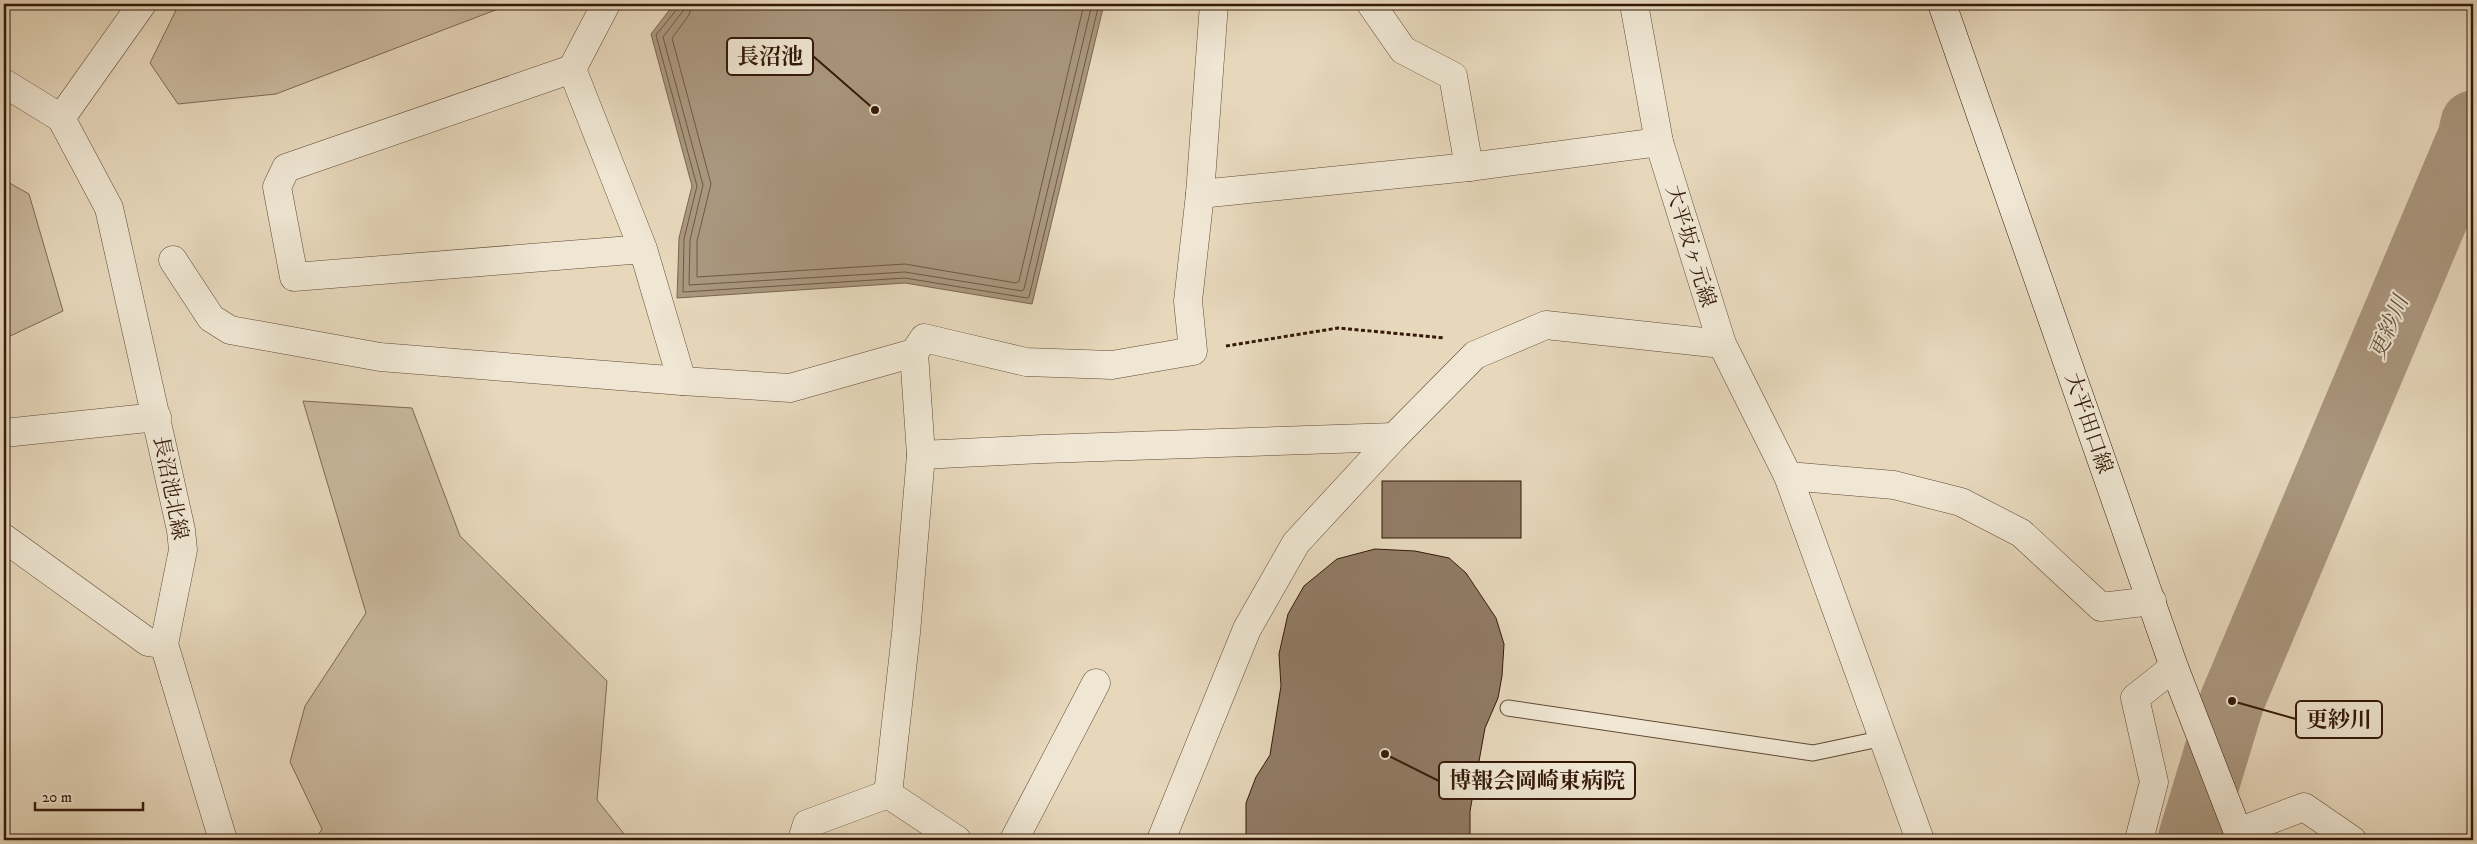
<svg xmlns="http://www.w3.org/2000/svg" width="2477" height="844" font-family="'IM FELL DW Pica','Noto Serif JP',serif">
<rect width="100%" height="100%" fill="#e7d8bc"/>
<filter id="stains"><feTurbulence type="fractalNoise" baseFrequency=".004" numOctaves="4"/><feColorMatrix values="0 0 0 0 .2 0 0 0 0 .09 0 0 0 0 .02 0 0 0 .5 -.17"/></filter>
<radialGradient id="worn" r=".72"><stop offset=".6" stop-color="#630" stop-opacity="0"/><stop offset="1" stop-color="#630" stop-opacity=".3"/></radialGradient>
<!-- green -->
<g fill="#c9b89e" stroke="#7e6854">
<polygon points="179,4 511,4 276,94 178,104 150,63"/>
<polygon points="4,180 29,194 63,311 4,339"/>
<polygon points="303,401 412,408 460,536 607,681 597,800 629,840 315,840 322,829 290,762 305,706 366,613"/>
</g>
<!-- water -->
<polygon fill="#aa977f" stroke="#7b6550" points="674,4 1104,4 1032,304 905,283 677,298 679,238 692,186 651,34"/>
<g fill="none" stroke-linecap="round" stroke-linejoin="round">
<!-- shore -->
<g stroke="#6f5844" stroke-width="1">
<polyline points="678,4 677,9 656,35 697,186 684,239 683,292 905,278 1027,298 1029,297 1099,4"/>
<polyline points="684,4 683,11 663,37 703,185 690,240 689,285 905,272 1022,291 1024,289 1092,4"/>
<polyline points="692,4 689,15 672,38 711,184 697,241 697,277 905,264 1016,283 1019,281 1084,4"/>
</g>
<!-- river -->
<polyline stroke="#aa977f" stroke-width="65" points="2190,840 2232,701 2470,137 2473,123"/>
</g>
<!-- building -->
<g fill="#917c66" stroke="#341909">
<rect x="1382" y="481" width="139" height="57"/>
<polygon points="1375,549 1415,551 1449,558 1466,573 1496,618 1504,644 1502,676 1498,698 1485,728 1470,811 1470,840 1246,840 1246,803 1256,777 1270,755 1281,686 1279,654 1288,614 1304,586 1337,559"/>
</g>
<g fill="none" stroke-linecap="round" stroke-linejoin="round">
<!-- lane casing -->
<g stroke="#614936" stroke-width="17">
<polyline id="lane" points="1508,708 1813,753 1884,738"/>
</g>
<!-- street casing -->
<g stroke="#614936" stroke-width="29">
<g id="street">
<polyline points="1214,4 1200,194 1469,167 1659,142"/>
<polyline points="1371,4 1403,50 1453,76 1469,167"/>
<polyline points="1634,4 1659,142 1722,344 1788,476 1920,840"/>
<polyline points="572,69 606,4"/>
<polyline points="4,83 61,118 109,208 181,530 183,550 164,644 223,840"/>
<polyline points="61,118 142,4"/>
<polyline points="643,249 294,277 277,187 286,168 572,69 643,249 682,381"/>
<polyline points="173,260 211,318 230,330 380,357 682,381 790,388 914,353 924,338 1026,362 1112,365 1193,351 1188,301 1200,194"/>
<polyline points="4,433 157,417"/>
<polyline points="921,455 1043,449 1394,437"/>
<polyline points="1788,476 1894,485 1961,502 2021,533 2101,607 2152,601"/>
<polyline points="4,538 148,642 164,644"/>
<polyline points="888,794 906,633 921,455 914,353"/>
<polyline points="888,794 957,840"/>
<polyline points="2238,832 2304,807 2352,840"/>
<polyline points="802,840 807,824 888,794"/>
<polyline points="1014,840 1096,683"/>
<polyline points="1161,840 1247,629 1296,543 1394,437 1475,355 1546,325 1722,344"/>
<polyline points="2139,840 2154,782 2135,698 2174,667"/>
</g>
</g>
<!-- secondary casing -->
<g stroke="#341909" stroke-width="29">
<polyline id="secondary" points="1942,4 2174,667 2241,840"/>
</g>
<!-- path -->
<polyline stroke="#341909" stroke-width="3" stroke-dasharray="4 2.5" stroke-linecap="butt" points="1226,346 1338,328 1445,338"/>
<!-- lane -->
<use href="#lane" stroke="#efe6d3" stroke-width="15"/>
<!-- street -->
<use href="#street" stroke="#efe6d3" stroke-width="28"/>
<!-- secondary -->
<use href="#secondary" stroke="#efe6d3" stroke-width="28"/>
</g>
<g text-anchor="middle" stroke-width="4.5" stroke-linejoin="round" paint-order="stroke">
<!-- street labels -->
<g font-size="21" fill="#341909" stroke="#efe6d3">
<text transform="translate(1691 246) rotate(73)" y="7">大平坂ヶ元線</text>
<text transform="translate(2089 423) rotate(71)" y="7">大平田口線</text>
<text transform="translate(171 488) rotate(79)" y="7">長沼池北線</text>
</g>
<!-- water labels -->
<g font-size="22" font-style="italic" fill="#634b38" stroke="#efe6d3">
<text transform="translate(2388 327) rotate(-67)" y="8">更紗川</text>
</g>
</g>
<!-- callouts -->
<path fill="none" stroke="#341909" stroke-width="2" d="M875 110L813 56M2232 701L2296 719M1385 754L1439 781"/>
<g fill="#341909" stroke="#efe6d3" stroke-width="2">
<circle cx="875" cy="110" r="5"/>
<circle cx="2232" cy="701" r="5"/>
<circle cx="1385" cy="754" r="5"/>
</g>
<g fill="#efe6d3" stroke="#341909" stroke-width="2">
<rect x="727" y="38" width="86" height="37" rx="5"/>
<rect x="2296" y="701" width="86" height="37" rx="5"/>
<rect x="1439" y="762" width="196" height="37" rx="5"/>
</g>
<g font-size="22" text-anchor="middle" font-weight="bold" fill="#341909">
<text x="770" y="64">長沼池</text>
<text x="2339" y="727">更紗川</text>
<text x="1537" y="788">博報会岡崎東病院</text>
</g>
<!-- margin -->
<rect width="2477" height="844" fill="none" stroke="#e7d8bc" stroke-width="20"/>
<rect x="5" y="5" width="2467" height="834" fill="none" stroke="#341909" stroke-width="2.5"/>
<rect x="10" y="10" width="2457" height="824" fill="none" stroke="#341909"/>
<!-- scale -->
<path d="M35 802v8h108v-8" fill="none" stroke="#341909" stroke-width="2.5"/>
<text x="42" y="802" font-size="15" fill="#341909" stroke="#efe6d3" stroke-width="4" paint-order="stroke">20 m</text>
<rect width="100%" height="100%" filter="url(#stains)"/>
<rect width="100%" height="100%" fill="url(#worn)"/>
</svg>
